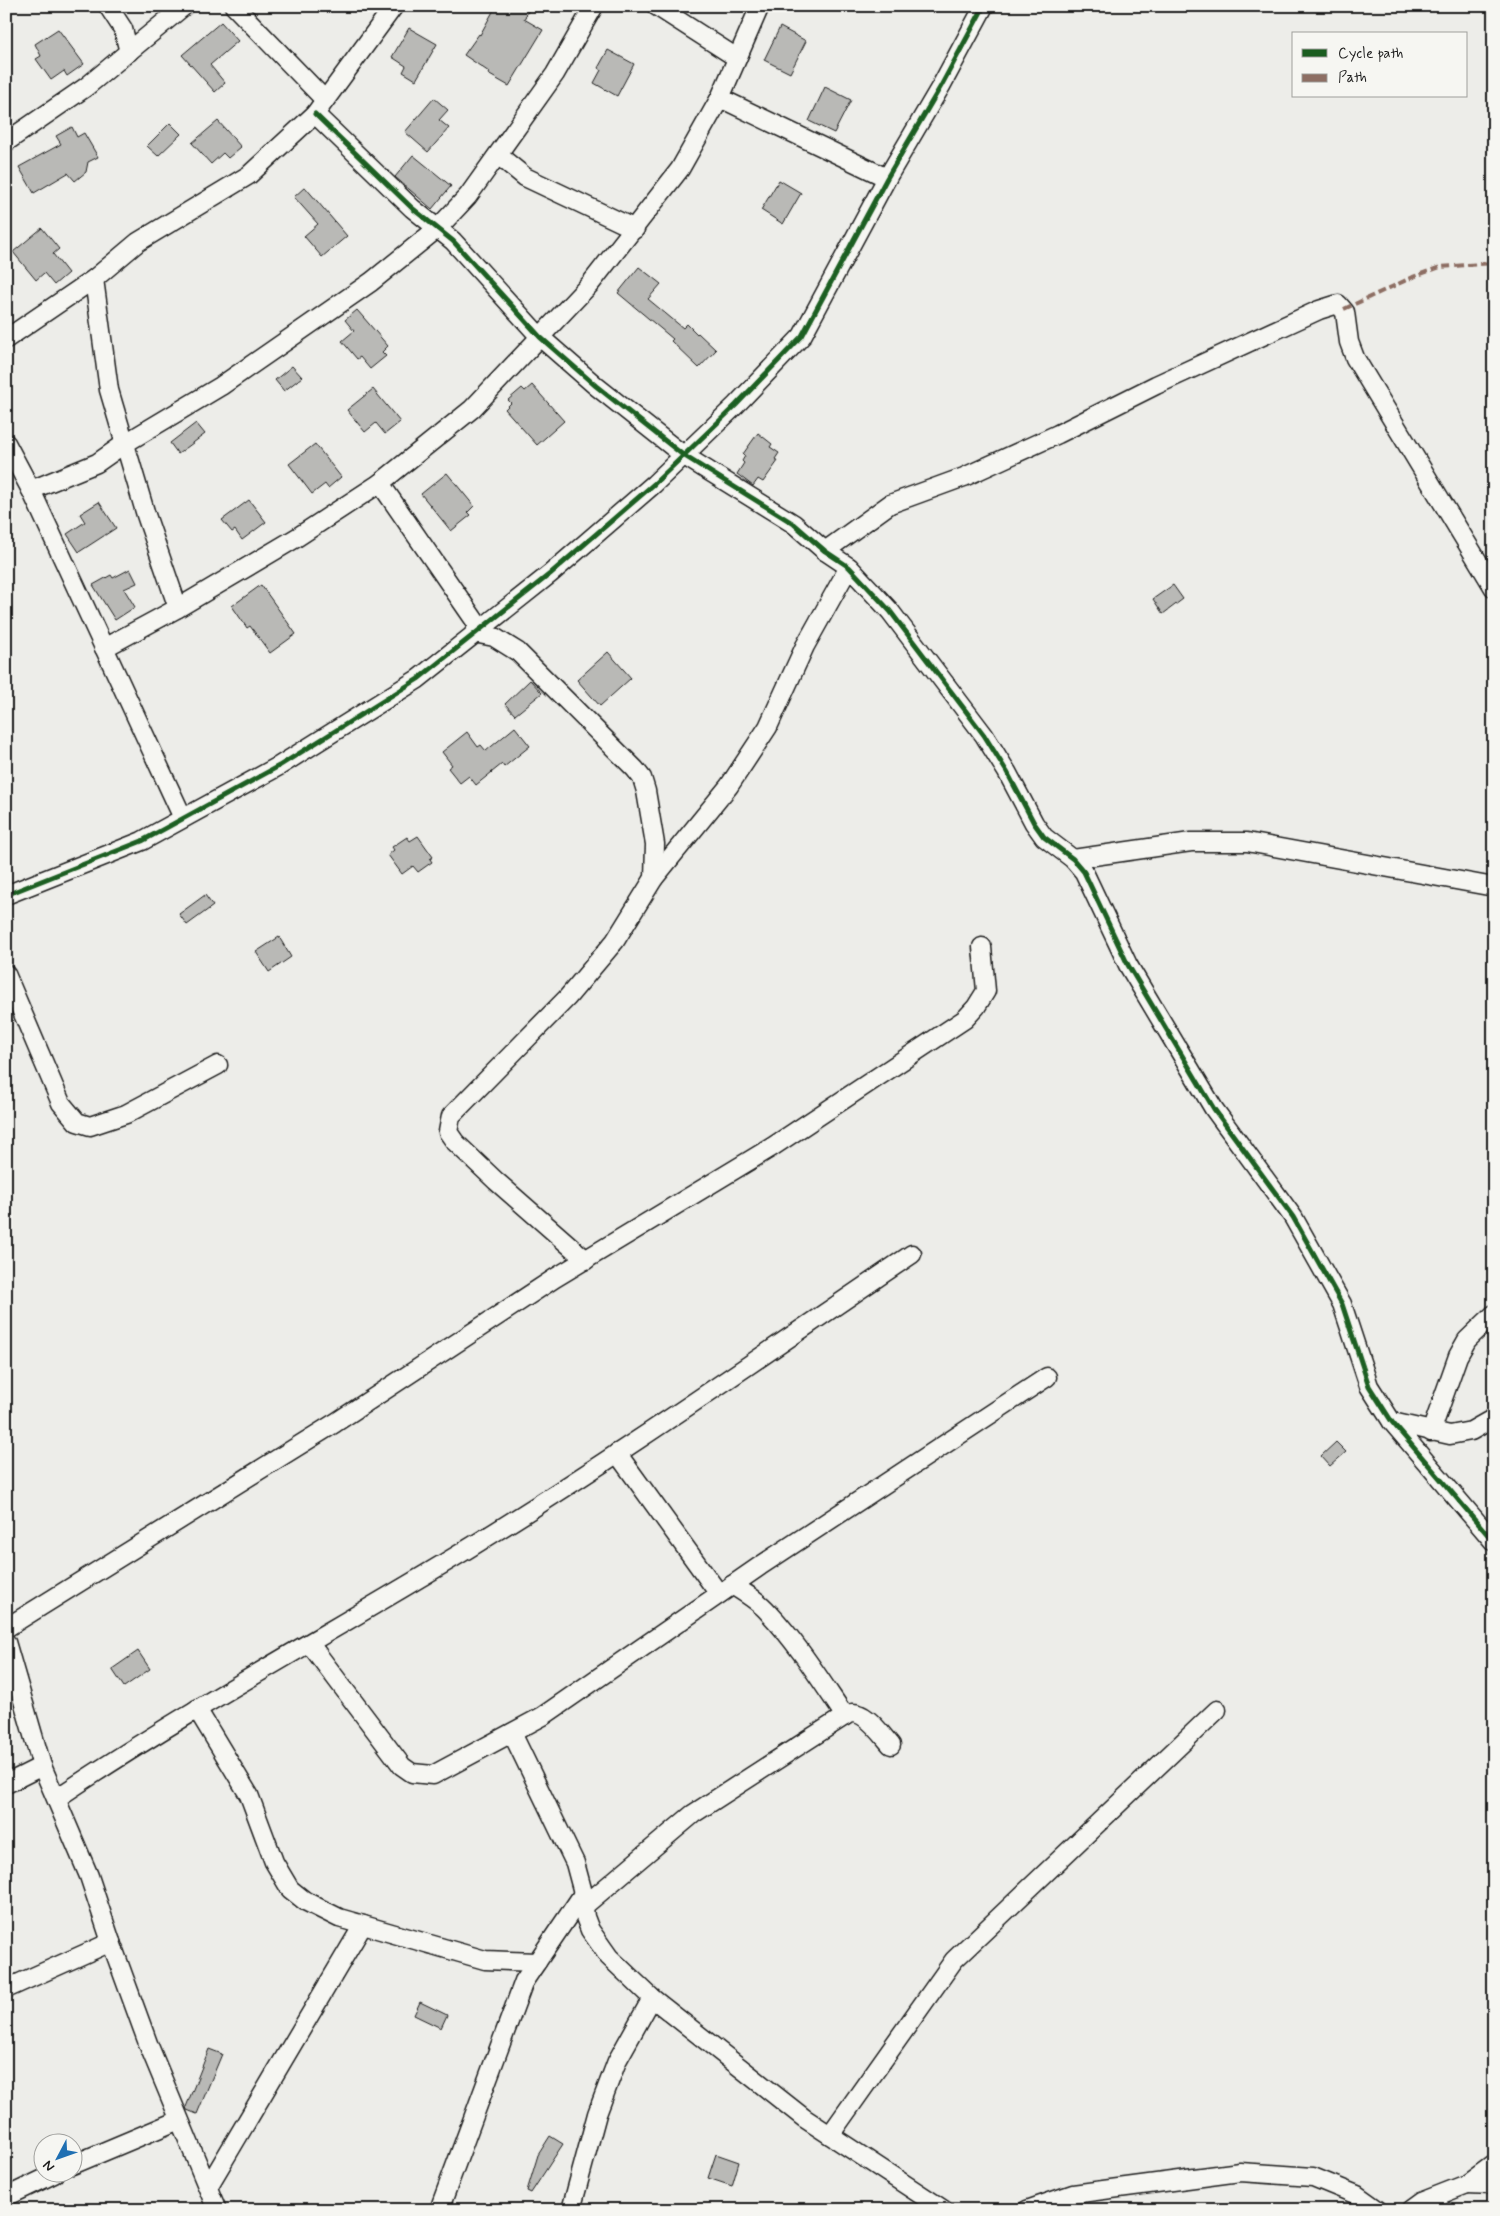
<svg xmlns="http://www.w3.org/2000/svg" width="1500" height="2216" font-family="Mynerve,sans-serif">
<rect width="100%" height="100%" fill="#edede9"/>
<filter id="ink" filterUnits="userSpaceOnUse"><feTurbulence type="fractalNoise" baseFrequency=".02" numOctaves="2"/><feDisplacementMap in="SourceGraphic" scale="10" xChannelSelector="R" yChannelSelector="G"/><feConvolveMatrix kernelMatrix="1 2 1 2 8 2 1 2 1" color-interpolation-filters="sRGB"/></filter>
<g filter="url(#ink)">
<!-- building -->
<g fill="#b9b9b6" stroke="#1c1c1c">
<polygon points="496,6 531,6 524,19 543,30 509,86 488,74 489,72 464,55 479,34 480,35"/>
<polygon points="221,22 238,41 210,65 225,83 215,92 182,55"/>
<polygon points="780,27 806,41 790,73 764,60"/>
<polygon points="409,28 437,44 416,80 403,72 406,66 392,57"/>
<polygon points="58,29 84,64 67,76 64,71 51,80 36,59 41,56 35,44"/>
<polygon points="608,50 634,64 617,96 594,83 601,70 598,68"/>
<polygon points="825,87 851,100 834,133 809,121"/>
<polygon points="434,98 448,110 439,120 449,128 428,152 405,132"/>
<polygon points="218,121 241,147 228,158 223,153 211,164 192,143"/>
<polygon points="170,123 181,134 158,156 147,146"/>
<polygon points="72,127 77,137 84,133 98,157 88,162 86,172 75,181 68,173 34,193 19,167 61,144 56,136"/>
<polygon points="413,155 451,186 432,209 395,177"/>
<polygon points="779,180 801,193 783,224 761,210"/>
<polygon points="305,187 347,236 322,257 304,236 318,224 294,197"/>
<polygon points="42,228 59,249 53,254 68,273 54,285 44,273 36,280 13,252"/>
<polygon points="639,267 661,284 648,299 683,328 687,324 697,334 698,333 716,350 699,368 671,341 673,339 618,293"/>
<polygon points="357,310 388,346 382,352 386,356 370,369 360,357 357,359 342,341 354,331 345,320"/>
<polygon points="292,366 302,377 284,391 275,380"/>
<polygon points="532,385 564,421 537,445 505,409 511,403 508,400 522,388 525,391"/>
<polygon points="373,389 400,422 385,434 376,423 365,432 347,410"/>
<polygon points="196,423 205,434 178,454 170,443"/>
<polygon points="758,433 772,444 770,447 779,453 775,459 778,461 763,482 758,479 753,486 737,474 744,463 742,461 745,456 743,454"/>
<polygon points="315,444 341,477 328,488 325,484 312,494 289,464"/>
<polygon points="447,473 474,506 468,512 471,515 451,531 421,494"/>
<polygon points="249,500 266,522 242,540 235,530 232,532 222,520"/>
<polygon points="99,502 116,528 79,552 67,534 85,522 80,514"/>
<polygon points="130,569 137,583 124,589 135,607 115,620 93,585 111,575 113,578"/>
<polygon points="261,585 296,634 270,653 250,626 247,628 232,606"/>
<polygon points="1173,585 1183,599 1163,614 1153,599"/>
<polygon points="608,652 631,678 600,706 577,680"/>
<polygon points="530,680 542,693 515,715 505,704"/>
<polygon points="515,727 530,746 504,767 502,764 476,785 469,776 460,783 448,768 452,765 442,752 467,732 478,747 481,745 486,751"/>
<polygon points="418,836 433,857 430,859 432,862 418,872 413,866 402,874 388,855 394,850 392,847 407,837 410,841"/>
<polygon points="205,895 213,906 187,925 179,914"/>
<polygon points="279,937 291,957 269,972 256,952"/>
<polygon points="1336,1442 1346,1452 1330,1466 1321,1456"/>
<polygon points="138,1651 150,1669 124,1687 112,1669"/>
<polygon points="420,2002 447,2015 441,2028 414,2015"/>
<polygon points="209,2049 222,2054 197,2114 187,2110 186,2107"/>
<polygon points="550,2136 563,2144 531,2193 527,2191 538,2155"/>
<polygon points="716,2154 739,2162 732,2186 708,2178"/>
</g>
<g fill="none" stroke-linecap="round" stroke-linejoin="round">
<!-- street casing -->
<g stroke="#1c1c1c" stroke-width="21">
<g id="street">
<polyline points="108,6 123,29 129,52"/>
<polyline points="234,6 325,100"/>
<polyline points="656,6 737,58"/>
<polyline points="720,98 887,178"/>
<polyline points="315,114 412,208 453,241 540,337 596,386 683,455 794,524 825,551 849,567 890,611 984,735 1007,772 1034,823 1044,837 1073,859 1084,872 1128,965 1180,1052 1214,1109 1293,1217 1342,1304 1369,1386 1392,1422 1494,1542"/>
<polyline points="6,142 86,87 184,6"/>
<polyline points="498,155 525,177 635,229"/>
<polyline points="94,279 109,390 146,515 178,608"/>
<polyline points="6,339 94,279 138,242 249,175 315,114 394,6"/>
<polyline points="6,443 31,490 183,818"/>
<polyline points="380,483 480,628"/>
<polyline points="31,490 97,463 124,444 221,386 371,282 438,228 468,196 555,74 594,6"/>
<polyline points="825,551 890,504 964,477 1058,434 1156,385 1319,310 1338,304 1345,312 1349,342 1355,358 1494,588"/>
<polyline points="474,633 494,637 518,652 635,769 642,778 646,791 655,844 654,878 615,941 567,998 451,1116 448,1132 455,1142 496,1181 586,1260"/>
<polyline points="104,648 178,608 296,538 380,483 472,409 591,283 680,169 720,98 760,6"/>
<polyline points="1073,859 1191,842 1247,842 1494,887"/>
<polyline points="654,878 729,786 768,727 805,646 849,567"/>
<polyline points="6,895 142,841 279,766 418,679 550,574 654,484 736,405 802,336 887,178 941,86 984,6"/>
<polyline points="6,974 61,1103 77,1122 90,1126 126,1114 218,1065"/>
<polyline points="1392,1422 1450,1435 1471,1431 1494,1418"/>
<polyline points="1431,1432 1458,1356 1467,1340 1494,1314"/>
<polyline points="617,1453 719,1594"/>
<path d="M732 1585C745 1593 759 1601 769 1613 798 1644 821 1681 845 1716"/>
<polyline points="6,1628 335,1423 555,1278 772,1147 965,1019 976,1007 986,991 982,947"/>
<polyline points="6,1642 42,1766 89,1876 111,1942 149,2046 217,2210"/>
<polyline points="310,1644 402,1766 412,1773 433,1775 543,1716 760,1566 1047,1377"/>
<polyline points="197,1709 249,1795 274,1862 290,1889 305,1901 339,1918 485,1960 537,1962"/>
<polyline points="512,1733 575,1863 582,1889 585,1917 590,1930 609,1957 652,1998 804,2118 944,2210"/>
<polyline points="6,1784 42,1766"/>
<path d="M57 1798C189 1709 330 1633 466 1550 618 1457 764 1354 912 1254"/>
<path d="M584 1906 693 1814 848 1714C864 1708 881 1734 891 1745"/>
<polyline points="6,1989 111,1942"/>
<polyline points="830,2135 954,1960 1217,1710"/>
<polyline points="72,2165 179,2120"/>
<polyline points="1467,2184 1494,2185"/>
<polyline points="208,2187 363,1925"/>
<polyline points="6,2197 54,2174"/>
<polyline points="439,2210 524,1981 583,1894"/>
<polyline points="571,2210 597,2114 617,2061 652,1998"/>
<polyline points="1027,2210 1073,2194 1240,2172 1313,2177 1357,2195 1378,2210"/>
<polyline points="1410,2210 1421,2202 1467,2184 1494,2164"/>
</g>
</g>
<!-- street -->
<use href="#street" stroke="#f6f6f2" stroke-width="18"/>
<!-- quiet -->
<polyline stroke="#8d6e63" stroke-width="4" stroke-dasharray="8 4" stroke-linecap="butt" points="1344,309 1413,277 1440,267 1494,263"/>
<!-- cycleway casing -->
<g stroke="#f6f6f2" stroke-width="8">
<g id="cycleway">
<polyline points="315,114 412,208 453,241 540,337 596,386 683,455 794,524 825,551 849,567 890,611 984,735 1007,772 1034,823 1044,837 1073,859 1084,872 1128,965 1180,1052 1214,1109 1293,1217 1342,1304 1369,1386 1392,1422 1494,1542"/>
<polyline points="6,895 142,841 279,766 418,679 550,574 654,484 736,405 802,336 887,178 941,86 984,6"/>
</g>
</g>
<!-- cycleway -->
<use href="#cycleway" stroke="#1b5e20" stroke-width="5"/>
</g>
</g>
<!-- margin -->
<rect width="1500" height="2216" fill="none" stroke="#f6f6f2" stroke-width="25"/>
<rect x="12" y="12" width="1475" height="2191" fill="none" stroke="#1c1c1c" stroke-width="2" filter="url(#ink)"/>
<!-- legend -->
<rect x="1292" y="32" width="175" height="65" fill="#f6f6f2" stroke="#9f9f9c"/>
<rect x="1302" y="49" width="25" height="8" fill="#1b5e20" stroke="#9f9f9c"/>
<text x="1338" y="58" font-size="15" fill="#1c1c1c">Cycle path</text>
<rect x="1302" y="74" width="25" height="8" fill="#8d6e63" stroke="#9f9f9c"/>
<text x="1338" y="82" font-size="15" fill="#1c1c1c">Path</text>
<!-- north arrow -->
<g transform="translate(58 2158) rotate(229)"><circle r="24" fill="#f6f6f2" stroke="#9f9f9c"/>
<path d="M0-4L9 19L0 12L-9 19Z" fill="#1f6fb2"/>
<text y="-8" font-size="14" font-weight="bold" text-anchor="middle" fill="#1c1c1c">N</text>
</g>
</svg>
